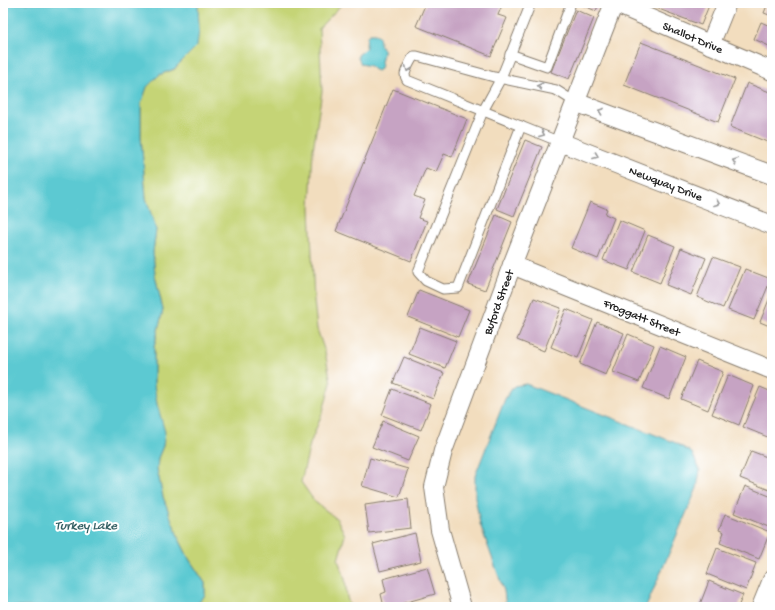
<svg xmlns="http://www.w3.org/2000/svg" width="775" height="610" font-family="'Gochi Hand',sans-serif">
<rect width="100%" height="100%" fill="#fff"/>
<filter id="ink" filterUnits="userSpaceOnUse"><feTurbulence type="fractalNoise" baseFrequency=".025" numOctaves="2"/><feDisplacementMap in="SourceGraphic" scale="8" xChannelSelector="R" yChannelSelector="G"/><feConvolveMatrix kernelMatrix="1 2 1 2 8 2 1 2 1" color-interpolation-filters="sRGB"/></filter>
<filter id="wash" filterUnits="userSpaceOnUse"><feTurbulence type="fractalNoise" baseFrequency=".012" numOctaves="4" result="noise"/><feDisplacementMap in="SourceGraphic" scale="16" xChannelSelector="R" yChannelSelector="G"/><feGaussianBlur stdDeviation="0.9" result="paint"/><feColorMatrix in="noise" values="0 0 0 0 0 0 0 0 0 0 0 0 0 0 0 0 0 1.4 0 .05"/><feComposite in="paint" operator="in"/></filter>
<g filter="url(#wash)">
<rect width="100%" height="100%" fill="#f2ddbe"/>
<!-- green -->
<polygon fill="#c5d476" stroke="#707849" points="198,3 343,3 319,28 322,91 313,150 310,208 314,300 317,329 325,352 331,383 323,411 310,444 301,482 315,502 337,519 345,535 338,560 345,579 347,597 350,607 195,607 205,595 205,583 189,559 179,539 163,497 157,469 158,458 163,446 154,385 154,347 163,310 155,275 153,252 156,230 146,198 141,137 141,104 147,87 159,75 175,69 199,30"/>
<!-- water -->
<g fill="#5cc9d2" stroke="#3c7277">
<polygon points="3,3 198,3 199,30 197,46 174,69 159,75 147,87 141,104 141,137 146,198 156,230 153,252 155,275 163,310 154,347 154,385 157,404 165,432 163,446 158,458 157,469 163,497 179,539 189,559 205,583 205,595 195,607 3,607"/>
<path d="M370 34C382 33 378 39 381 46 383 51 384 48 383 53 383 56 381 59 381 63L382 65 380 69 377 71 373 69 370 66 361 64 358 58V55C369 47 365 48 367 36Z"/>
<polygon points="526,384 676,443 692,453 700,470 697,488 646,607 506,607 504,591 480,524 475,497 475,476 505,399 514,386"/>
</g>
<g id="blocks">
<!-- building -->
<g fill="#c6a3c3">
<polygon points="426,3 503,3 498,15 507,18 491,56 416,26"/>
<polygon points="577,3 599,3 596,11"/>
<polygon points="658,3 710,3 701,25 656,8"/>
<polygon points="768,3 772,3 772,16 764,13"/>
<polygon points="576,10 594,18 569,79 551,72"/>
<polygon points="761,22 772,27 772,39 769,46 754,39"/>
<polygon points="641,42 735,79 718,122 624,85"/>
<polygon points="747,83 772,93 772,144 730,127"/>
<polygon points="393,89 467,119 452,157 444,154 436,172 426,168 414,196 425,200 418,218 427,221 411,261 336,231"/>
<polygon points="525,140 542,147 514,216 497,209"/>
<polygon points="590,202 607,209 605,214 614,218 598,259 571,248"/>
<polygon points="496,215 512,222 485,290 468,284"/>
<polygon points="619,220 645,231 629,270 603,260"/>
<polygon points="648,235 675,246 660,283 633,272"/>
<polygon points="681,248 706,258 691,295 666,285"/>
<polygon points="713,257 740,267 723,308 697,297"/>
<polygon points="745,269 771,279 754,320 728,310"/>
<polygon points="419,290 469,310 458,337 408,317"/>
<polygon points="772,292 772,327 760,322"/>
<polygon points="534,298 561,308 544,351 517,340"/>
<polygon points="566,309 593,320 578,358 551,347"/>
<polygon points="597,322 624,333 606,375 580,364"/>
<polygon points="420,327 456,341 445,368 409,354"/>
<polygon points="628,334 654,345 639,382 613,372"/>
<polygon points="660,346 686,357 669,399 643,388"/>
<polygon points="404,357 444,373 433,399 393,383"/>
<polygon points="697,361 723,372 708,410 681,399"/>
<polygon points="728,375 754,386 739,425 712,414"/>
<polygon points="760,387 772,392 772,433 770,438 743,427"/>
<polygon points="392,389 431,404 421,430 382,415"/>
<polygon points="383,421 419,436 408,461 372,447"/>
<polygon points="751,451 772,459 772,491 740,478"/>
<polygon points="370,458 408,469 399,497 362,486"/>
<polygon points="745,486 772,497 772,524 771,528 734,513"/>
<polygon points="408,499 411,528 369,533 365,505"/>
<polygon points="725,514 770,532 759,559 720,543 724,532 719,530"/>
<polygon points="415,533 421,561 380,571 373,544"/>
<polygon points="717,548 756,563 746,590 707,574"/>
<polygon points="427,567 435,594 390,607 384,607 381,594 386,592 383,579"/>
<polygon points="709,581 743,595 738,607 699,607"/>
</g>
</g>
</g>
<g filter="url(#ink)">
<use href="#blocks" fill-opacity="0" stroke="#877c6d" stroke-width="1"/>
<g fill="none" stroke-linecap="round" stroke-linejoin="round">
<!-- service casing -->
<g stroke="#877c6d" stroke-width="11">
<g id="service">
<polyline points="510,54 547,67 571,3"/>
<polyline points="521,126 458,288 443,289 426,281 418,272 483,111 501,78 531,3"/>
<path d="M560 142 407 80C406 78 405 77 405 74 406 70 411 59 414 56H417L494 77 556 90 575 102"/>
</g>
</g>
<!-- minor casing -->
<g stroke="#877c6d" stroke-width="20">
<g id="minor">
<polyline points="614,3 772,71"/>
<polyline points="710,45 727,3"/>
<polyline points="575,102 772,175"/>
<polyline points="560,142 772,225"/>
<polyline points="512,265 772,370"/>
<polyline points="462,607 440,530 434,487 443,451 512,265 614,3"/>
<polyline points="761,607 772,580"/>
</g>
</g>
<!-- service -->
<use href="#service" stroke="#fff" stroke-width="9"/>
<!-- minor -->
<use href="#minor" stroke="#fff" stroke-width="18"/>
</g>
<!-- one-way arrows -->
<defs><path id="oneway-chevron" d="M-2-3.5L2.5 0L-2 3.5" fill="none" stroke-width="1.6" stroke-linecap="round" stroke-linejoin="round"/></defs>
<g stroke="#999">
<use href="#oneway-chevron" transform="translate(408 69) rotate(112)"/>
<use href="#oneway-chevron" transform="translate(540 86) rotate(-167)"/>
<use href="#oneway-chevron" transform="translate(601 111) rotate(-160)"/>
<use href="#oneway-chevron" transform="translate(542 134) rotate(22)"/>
<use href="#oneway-chevron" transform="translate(596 156) rotate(21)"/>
<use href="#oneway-chevron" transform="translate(735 161) rotate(-160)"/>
<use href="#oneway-chevron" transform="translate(717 203) rotate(21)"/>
</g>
</g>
<g text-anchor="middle" stroke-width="4" stroke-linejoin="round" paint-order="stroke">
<!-- street labels -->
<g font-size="12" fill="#1c1c1c" stroke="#fff">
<text transform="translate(693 37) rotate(23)" y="4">Shallot Drive</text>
<text transform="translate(666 183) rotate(21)" y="4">Newquay Drive</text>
<text transform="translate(498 302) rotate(-70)" y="4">Buford Street</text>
<text transform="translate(642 317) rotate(22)" y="4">Froggatt Street</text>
</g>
<!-- water labels -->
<g font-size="13" font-style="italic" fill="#366165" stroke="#fff">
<text x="86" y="529">Turkey Lake</text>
</g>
</g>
<!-- margin -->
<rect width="775" height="610" fill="none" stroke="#fff" stroke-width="16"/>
</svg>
